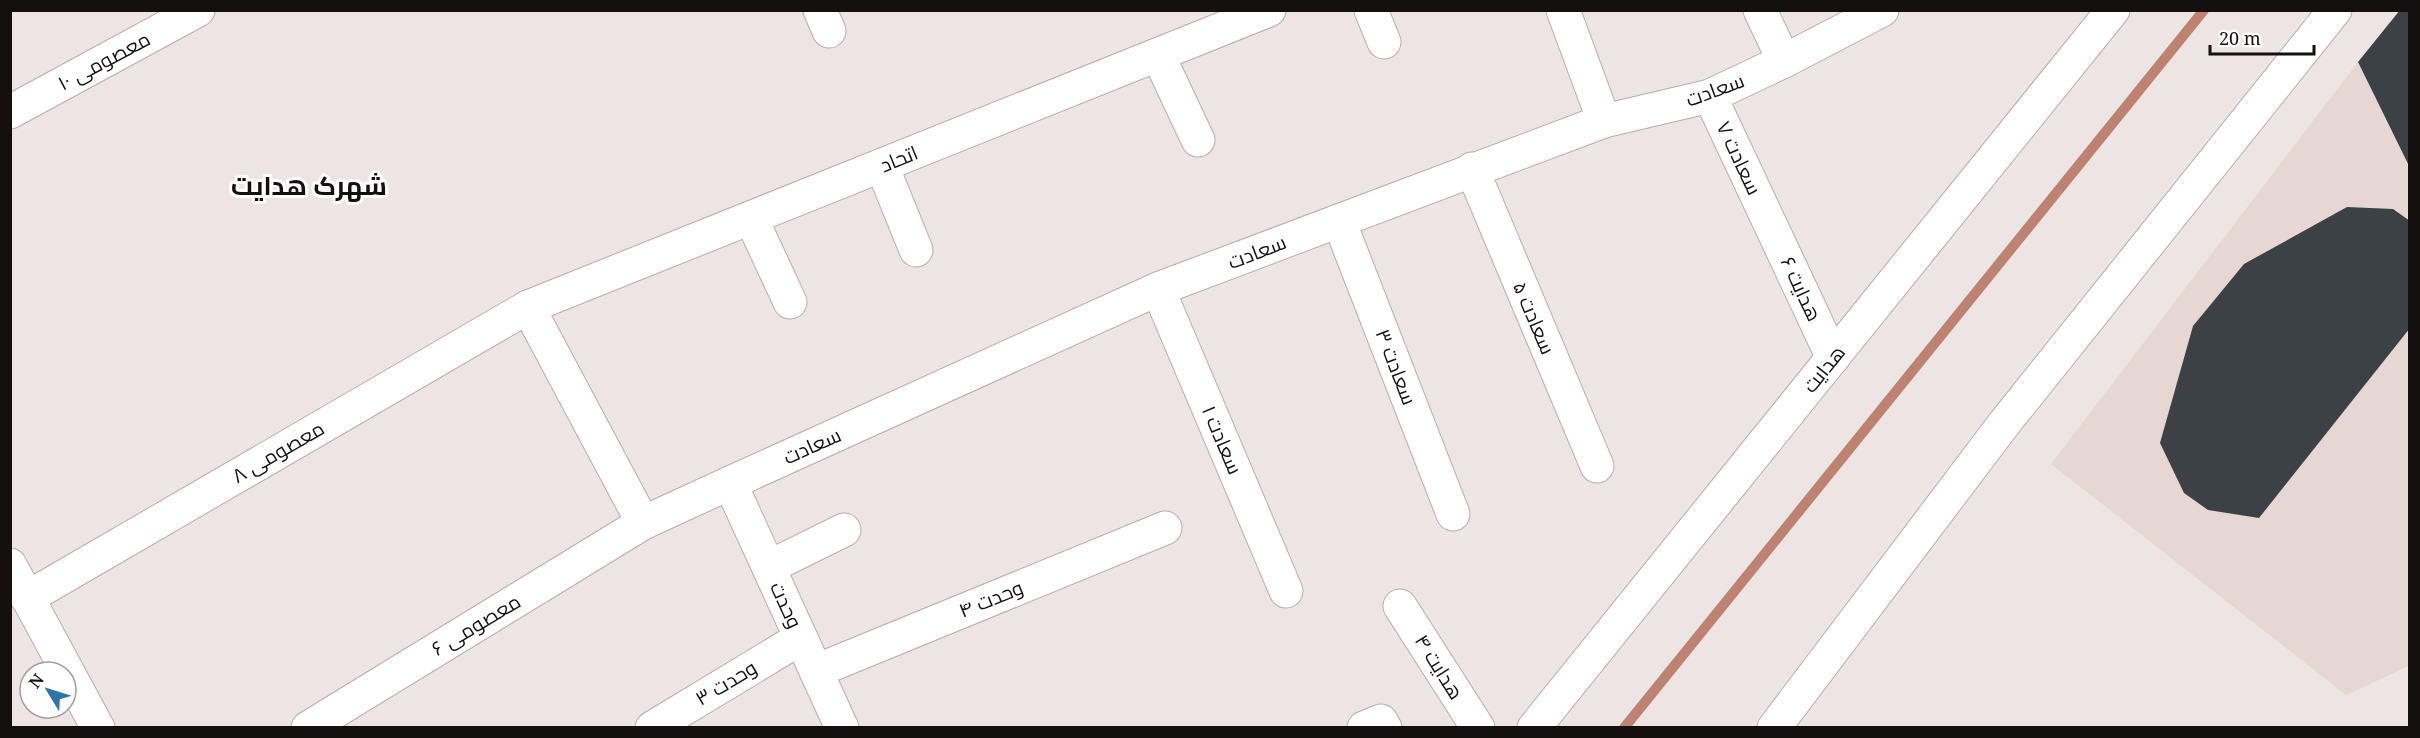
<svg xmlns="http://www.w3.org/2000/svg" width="2420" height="738" font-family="'Noto Serif',Cairo,serif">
<rect width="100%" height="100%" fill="#ede5e3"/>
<!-- built -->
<polygon fill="#e7d7d2" points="2358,62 2409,168 2409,666 2346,695 2051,464"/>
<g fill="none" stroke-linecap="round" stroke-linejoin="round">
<!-- stream -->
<polyline stroke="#bd8270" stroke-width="10" points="1624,728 2204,10"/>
</g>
<!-- building -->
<g fill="#3c4145">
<polygon points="2400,10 2410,10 2410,168 2358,62"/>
<polygon points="2347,207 2393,209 2410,221 2410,328 2259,518 2208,510 2184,493 2160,443 2193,326 2244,264"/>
</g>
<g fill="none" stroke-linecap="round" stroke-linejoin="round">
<!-- minor casing -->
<g stroke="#b6aeac" stroke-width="35">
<g id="minor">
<polyline points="820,10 829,31"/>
<polyline points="1371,10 1384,42"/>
<polyline points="1563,10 1604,121"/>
<polyline points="1760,10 1784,61"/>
<polyline points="1158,55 1198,140"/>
<polyline points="1710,96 1833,358"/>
<polyline points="10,112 198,10"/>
<polyline points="882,166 916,250"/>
<polyline points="1472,169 1597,466"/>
<polyline points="751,218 790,302"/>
<polyline points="1339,221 1453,514"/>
<polyline points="1158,289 1286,591"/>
<polyline points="528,307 643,523"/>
<polyline points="730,483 842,728"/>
<polyline points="10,565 98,728"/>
<polyline points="769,567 844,530"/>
<polyline points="27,598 528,307 1269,10"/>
<polyline points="1400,606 1478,728"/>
<polyline points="816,671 1165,528"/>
<polyline points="308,728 643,523 730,483 1158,289 1604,121 1710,96 1784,61 1882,10"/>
<polyline points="652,728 801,638"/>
<polyline points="1364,728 1381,721 1385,728"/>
<polyline points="1534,728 2113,10"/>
<polyline points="1774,728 2003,425 2335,10"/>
</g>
</g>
<!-- minor -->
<use href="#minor" stroke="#fff" stroke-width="33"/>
</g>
<g text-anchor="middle" stroke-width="6" stroke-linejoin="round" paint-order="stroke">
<!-- street labels -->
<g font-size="20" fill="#13100f" stroke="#fff">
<text transform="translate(104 61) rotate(-28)" y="7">معصومی ۱۰</text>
<text transform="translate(1715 90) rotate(-20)" y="7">سعادت</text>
<text transform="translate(1739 158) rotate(65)" y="7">سعادت ۷</text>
<text transform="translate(899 159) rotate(-22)" y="7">اتحاد</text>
<text transform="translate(1257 252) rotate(-21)" y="7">سعادت</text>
<text transform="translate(1801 289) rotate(65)" y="7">هدایت ۶</text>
<text transform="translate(1534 318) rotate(67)" y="7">سعادت ۵</text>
<text transform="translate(1396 367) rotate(69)" y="7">سعادت ۳</text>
<text transform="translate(1824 369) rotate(-51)" y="7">هدایت</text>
<text transform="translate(1222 440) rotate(67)" y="7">سعادت ۱</text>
<text transform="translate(812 446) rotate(-24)" y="7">سعادت</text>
<text transform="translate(278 452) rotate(-30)" y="7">معصومی ۸</text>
<text transform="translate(991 599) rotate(-22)" y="7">وحدت ۴</text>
<text transform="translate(786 605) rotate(65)" y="7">وحدت</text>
<text transform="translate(476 625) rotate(-31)" y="7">معصومی ۶</text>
<text transform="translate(1439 667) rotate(58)" y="7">هدایت ۴</text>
<text transform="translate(726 683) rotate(-31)" y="7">وحدت ۳</text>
</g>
<!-- district labels -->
<g font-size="26" font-weight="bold" fill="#13100f" stroke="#fff">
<text x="309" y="195">شهرک هدایت</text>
</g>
</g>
<!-- border -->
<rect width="2420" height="738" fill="none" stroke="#13100f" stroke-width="24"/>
<!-- north arrow -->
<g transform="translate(48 690) rotate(308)"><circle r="28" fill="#ffffff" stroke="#a19f9f" stroke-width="1.5"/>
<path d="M0-4.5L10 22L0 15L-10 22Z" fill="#2e76aa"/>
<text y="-9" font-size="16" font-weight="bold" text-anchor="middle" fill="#13100f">N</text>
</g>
<!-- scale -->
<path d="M2210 45v9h104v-9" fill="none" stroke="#13100f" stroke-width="3"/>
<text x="2219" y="45" font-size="18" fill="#13100f" stroke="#ffffff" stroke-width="4.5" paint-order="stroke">20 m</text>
</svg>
